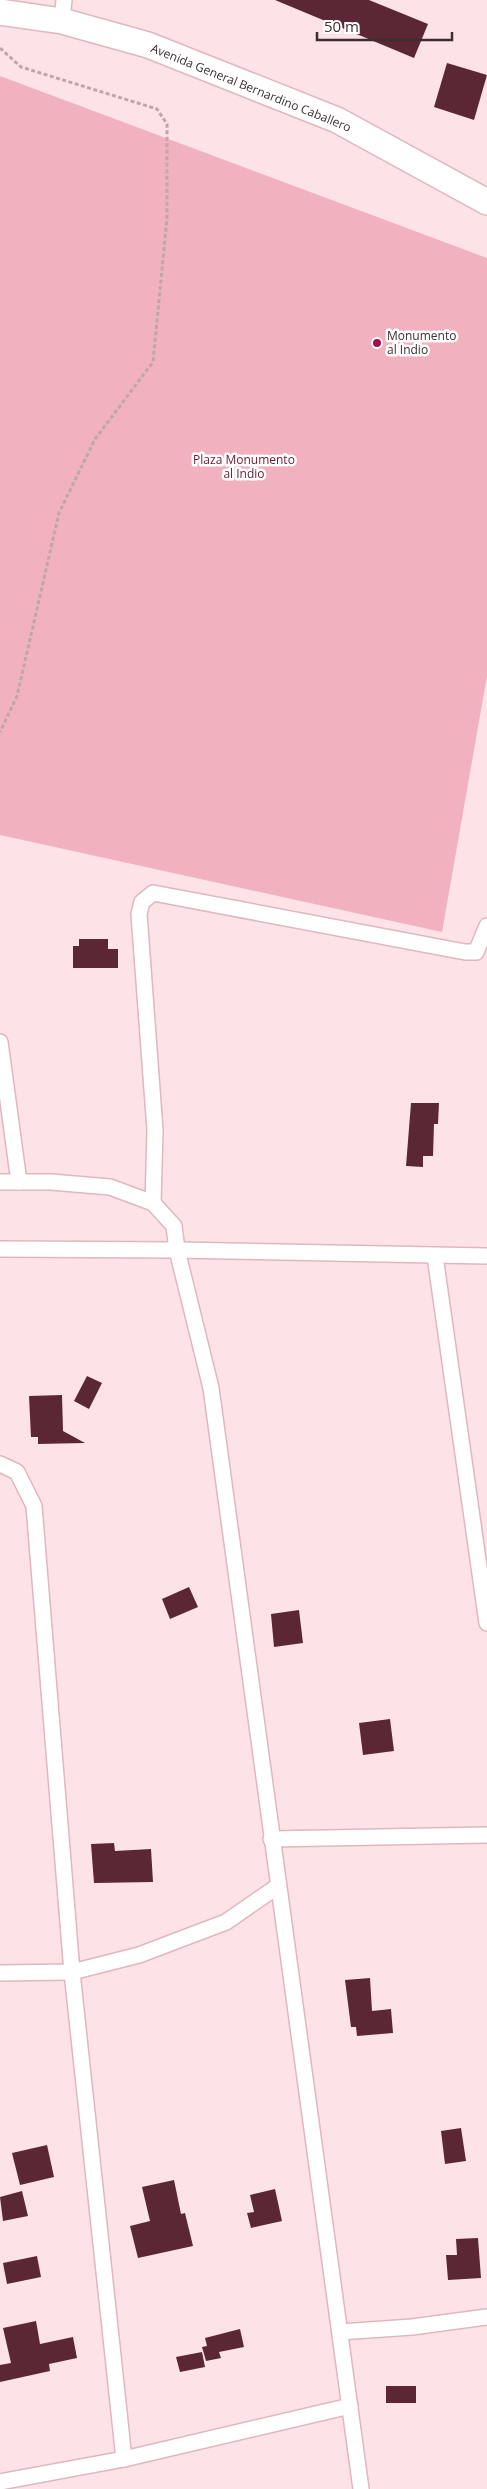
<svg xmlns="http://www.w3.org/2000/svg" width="487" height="2489" font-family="'Open Sans',sans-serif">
<rect width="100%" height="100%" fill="#fde3e8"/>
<!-- green -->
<polygon fill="#f2b1bf" points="0,76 487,258 487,676 442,932 0,835"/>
<!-- building -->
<g fill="#5b2735">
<polygon points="275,0 369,0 428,24 414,58"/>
<polygon points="447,63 487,75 474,120 434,107"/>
<polygon points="79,939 108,939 108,949 118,949 118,968 73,968 73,946 79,946"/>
<polygon points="411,1103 439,1103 438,1124 434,1124 433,1156 423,1156 423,1167 406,1166"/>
<polygon points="87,1376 102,1383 89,1409 74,1401"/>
<polygon points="62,1395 63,1431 85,1443 38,1444 38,1437 31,1437 29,1396"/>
<polygon points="189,1587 198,1607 170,1619 162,1599"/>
<polygon points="299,1610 303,1643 274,1647 271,1614"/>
<polygon points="390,1719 394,1751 363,1755 359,1723"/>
<polygon points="114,1843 115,1851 151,1849 153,1882 94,1883 91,1844"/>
<polygon points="370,1978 372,2011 391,2009 393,2033 357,2036 356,2027 351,2027 345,1980"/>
<polygon points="461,2128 466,2161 445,2164 441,2131"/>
<polygon points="47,2145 54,2177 20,2185 12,2153"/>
<polygon points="174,2180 181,2214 185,2213 193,2246 138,2258 130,2226 150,2221 142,2187"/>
<polygon points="275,2189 282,2221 251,2228 247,2213 254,2212 250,2195"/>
<polygon points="22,2191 28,2216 3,2221 0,2197"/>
<polygon points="478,2238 481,2278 448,2280 446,2255 457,2255 456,2239"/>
<polygon points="37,2256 41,2277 7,2284 3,2263"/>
<polygon points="36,2321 40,2344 73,2337 77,2358 49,2364 50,2371 0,2382 0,2365 11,2363 3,2328"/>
<polygon points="240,2329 244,2347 219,2352 221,2358 206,2361 202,2347 207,2346 205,2338"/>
<polygon points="202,2352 205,2367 180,2372 176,2357"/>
<rect x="386" y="2386" width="30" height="17"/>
</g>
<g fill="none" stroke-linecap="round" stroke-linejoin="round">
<!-- minor casing -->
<g stroke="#e0b7bf" stroke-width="18">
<g id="minor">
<polyline points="62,21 64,0"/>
<polyline points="0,1042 19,1182"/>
<polyline points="0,1182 51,1182 110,1187 153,1203 174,1226 177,1250 211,1388 361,2489"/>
<polyline points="153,1203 155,1130 139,914 142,902 153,893 465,952 476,952 487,926"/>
<polyline points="0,1249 177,1250 487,1256"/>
<polyline points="435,1256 487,1623"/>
<polyline points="0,1464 17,1472 34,1506 72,1972 124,2459"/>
<polyline points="271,1839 487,1835"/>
<polyline points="0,1973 72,1972 139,1955 226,1922 278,1886"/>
<polyline points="340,2332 412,2327 487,2317"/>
<polyline points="0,2482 124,2459 350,2406"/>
</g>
</g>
<!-- trunk casing -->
<g stroke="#e0b7bf" stroke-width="28">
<polyline id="trunk" points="0,12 62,21 148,45 337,120 487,202"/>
</g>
<!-- path -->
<polyline stroke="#bda7ab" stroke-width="3" stroke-dasharray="4 2.5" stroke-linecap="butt" points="0,48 21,67 157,109 167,124 167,218 153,362 95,439 59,513 17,696 0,732"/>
<!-- minor -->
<use href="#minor" stroke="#fff" stroke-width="15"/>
<!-- trunk -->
<use href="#trunk" stroke="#fff" stroke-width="25"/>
</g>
<!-- markers -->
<circle fill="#a5104c" stroke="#fff" stroke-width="2" cx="377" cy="343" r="5"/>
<g text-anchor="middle" stroke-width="5" stroke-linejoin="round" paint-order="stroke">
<!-- street labels -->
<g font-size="12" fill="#3d2d30" stroke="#fff">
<text transform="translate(251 88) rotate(22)" y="4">Avenida General Bernardino Caballero</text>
</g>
<!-- poi labels -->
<g font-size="12" fill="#3d2d30" stroke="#fff" text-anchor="start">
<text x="387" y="340">Monumento<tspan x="387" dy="14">al Indio</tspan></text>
</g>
<!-- park labels -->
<g font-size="12" fill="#661b33" stroke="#fff">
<text x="244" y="464">Plaza Monumento<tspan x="244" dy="14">al Indio</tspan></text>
</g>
</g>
<!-- scale -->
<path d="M317 32v8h135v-8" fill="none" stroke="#3d2d30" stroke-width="2.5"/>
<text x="324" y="32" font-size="15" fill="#3d2d30" stroke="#ffffff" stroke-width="4" paint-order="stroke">50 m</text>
</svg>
